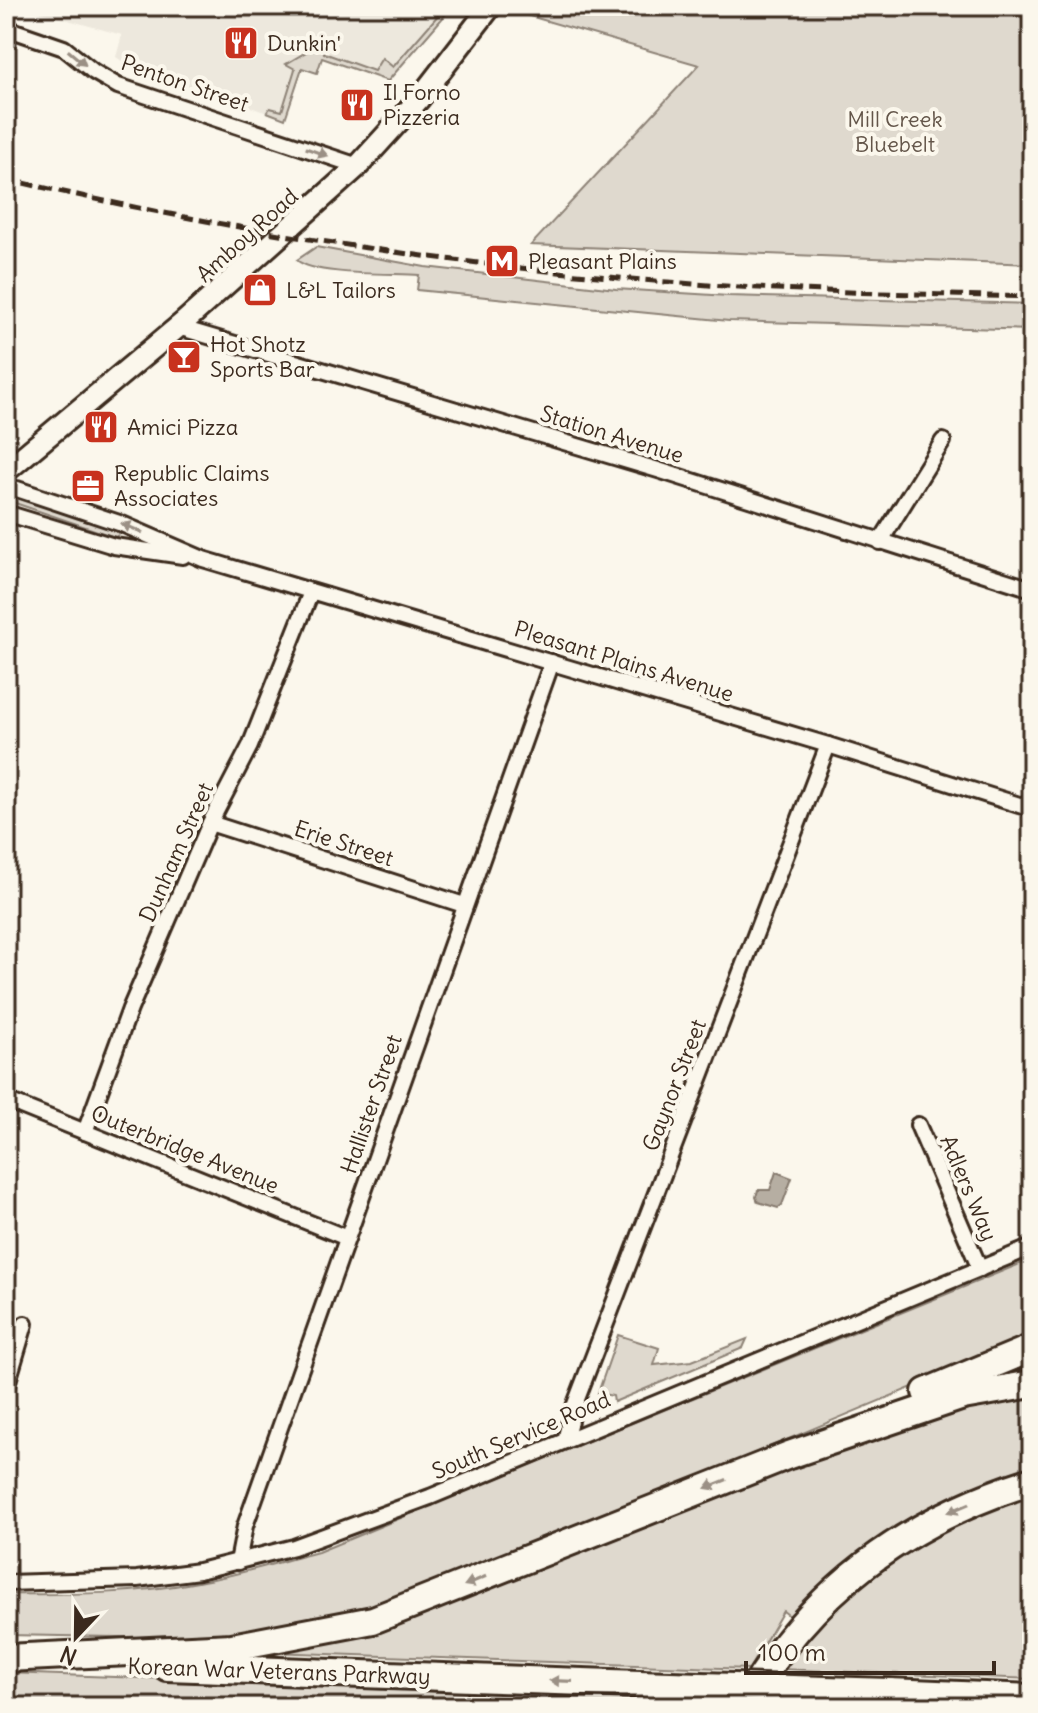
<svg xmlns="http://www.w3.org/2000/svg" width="1038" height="1713" font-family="Delius,sans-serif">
<rect width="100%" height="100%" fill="#fbf7ec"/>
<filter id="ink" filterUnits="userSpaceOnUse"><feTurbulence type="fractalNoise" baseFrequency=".0125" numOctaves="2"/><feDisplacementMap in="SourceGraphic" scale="16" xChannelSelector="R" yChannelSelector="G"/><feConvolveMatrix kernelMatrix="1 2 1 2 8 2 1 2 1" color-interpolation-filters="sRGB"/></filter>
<g filter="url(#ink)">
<!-- built -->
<polygon fill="#ede8dd" points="18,6 453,6 388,81 322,58 317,73 302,68 285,119 128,65 116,57 122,35"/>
<!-- green -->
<g fill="#dfd9ce" stroke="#8d8276" stroke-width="2">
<polygon points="446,6 453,6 388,81 322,58 317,73 302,68 285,119 267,112 270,108 282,111 295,69 286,64 323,42 326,42 324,53 374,71 382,58 393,67"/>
<polygon points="534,6 1032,6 1032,264 531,245 699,65 526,15"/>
<path d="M316 247 425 267 616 289 729 296 1032 304V330L729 321 417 290 419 275C394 273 313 276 297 260Z"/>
<polygon points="12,495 120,528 120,534 115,537 12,502"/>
<path d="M1032 1259V1337L664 1491 364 1611 226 1634 171 1638 6 1635V1594C70 1595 135 1594 198 1582 238 1575 278 1562 318 1552Z"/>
<polygon points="618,1335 659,1348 654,1365 692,1361 747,1339 743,1348 614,1402 613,1396 598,1393"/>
<path d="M1032 1392V1469C936 1496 859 1546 792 1618L783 1611 749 1669 269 1652 945 1409Z"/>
<polygon points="1032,1491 1032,1679 778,1669 843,1594 930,1531"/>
<polygon points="6,1673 734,1700 731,1707 145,1707 6,1703"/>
</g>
<!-- water -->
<polygon fill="#b6aea2" stroke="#85796d" stroke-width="2" points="776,1172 792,1178 782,1205 778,1208 758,1202 756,1197 758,1190 770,1190"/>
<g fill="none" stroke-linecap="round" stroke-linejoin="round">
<!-- street casing -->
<g stroke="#3b2a1e" stroke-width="20">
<g id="street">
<polyline points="6,28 64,48 94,72 118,86 358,166"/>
<polyline points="178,327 658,470 1032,589"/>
<polyline points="6,490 17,489 122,524 203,559 828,745 1032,809"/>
<polyline points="6,513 114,546 183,556"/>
<polyline points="880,542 943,441"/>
<polyline points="210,823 464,905"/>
<polyline points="6,1100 347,1238"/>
<polyline points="918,1125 980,1269"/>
<polyline points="85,1132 130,1009 210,823 250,746 311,592"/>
<polyline points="6,1388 25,1324"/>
<polyline points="565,1441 572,1412 828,745"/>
<polyline points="238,1562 245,1526 552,662"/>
<polyline points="6,1583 137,1579 199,1571 294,1547 430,1497 1032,1247"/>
</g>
</g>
<!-- secondary casing -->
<g stroke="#3b2a1e" stroke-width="26">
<polyline id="secondary" points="6,471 184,322 358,166 419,99 491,6"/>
</g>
<!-- highway casing -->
<g stroke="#3b2a1e" stroke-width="32">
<g id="highway">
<polyline points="926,1392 1032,1348"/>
<polyline points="6,1658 232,1647 373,1620 789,1455 963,1396 1032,1384"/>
<polyline points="167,1667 639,1684"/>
<polyline points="889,1692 1032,1698"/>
<path d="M743 1707C810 1590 905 1521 1032 1481"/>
</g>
</g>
<!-- street -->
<use href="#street" stroke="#fbf7ec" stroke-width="14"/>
<!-- secondary -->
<use href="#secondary" stroke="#fbf7ec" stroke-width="20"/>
<!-- highway -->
<use href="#highway" stroke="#fbf7ec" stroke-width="26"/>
<!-- rail -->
<path stroke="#3b2a1e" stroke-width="5" stroke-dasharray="12 6" stroke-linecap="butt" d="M6 179C229 231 453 266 681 283 798 292 915 294 1032 297"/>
<!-- highway-bridge casing -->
<g stroke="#3b2a1e" stroke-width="32" stroke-linecap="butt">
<polyline id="highway-bridge" points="639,1684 889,1692"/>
</g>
<!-- highway-bridge -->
<use href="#highway-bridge" stroke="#fbf7ec" stroke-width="26"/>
</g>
<!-- one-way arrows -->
<defs><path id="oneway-solid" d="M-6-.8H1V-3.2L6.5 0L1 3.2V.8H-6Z" transform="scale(2)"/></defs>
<g fill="#9b9085">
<use href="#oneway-solid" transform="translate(77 58) rotate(40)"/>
<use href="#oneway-solid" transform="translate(317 152) rotate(19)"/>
<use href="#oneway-solid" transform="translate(132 528) rotate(-157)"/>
<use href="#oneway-solid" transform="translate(716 1484) rotate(158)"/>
<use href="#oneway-solid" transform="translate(959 1508) rotate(157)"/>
<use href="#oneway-solid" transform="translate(475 1581) rotate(157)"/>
<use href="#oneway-solid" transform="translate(561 1681) rotate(-178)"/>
</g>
</g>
<!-- icons -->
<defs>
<g id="restaurant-square" transform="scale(1.8)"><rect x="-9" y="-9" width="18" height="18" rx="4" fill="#c8321e" stroke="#fbf7ec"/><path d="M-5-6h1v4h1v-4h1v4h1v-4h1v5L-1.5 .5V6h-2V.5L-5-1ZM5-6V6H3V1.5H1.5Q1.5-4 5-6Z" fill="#fff"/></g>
<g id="metro-square" transform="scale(1.8)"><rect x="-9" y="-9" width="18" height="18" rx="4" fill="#c8321e" stroke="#fbf7ec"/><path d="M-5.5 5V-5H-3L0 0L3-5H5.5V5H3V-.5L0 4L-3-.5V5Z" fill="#fff"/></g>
<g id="shop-square" transform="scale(1.8)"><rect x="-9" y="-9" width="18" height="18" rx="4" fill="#c8321e" stroke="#fbf7ec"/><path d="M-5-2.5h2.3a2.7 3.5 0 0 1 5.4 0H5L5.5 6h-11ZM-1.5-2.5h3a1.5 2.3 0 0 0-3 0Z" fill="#fff"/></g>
<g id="bar-square" transform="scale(1.8)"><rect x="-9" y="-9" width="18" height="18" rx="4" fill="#c8321e" stroke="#fbf7ec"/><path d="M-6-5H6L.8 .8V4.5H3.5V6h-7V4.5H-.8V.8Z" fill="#fff"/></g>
<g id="office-square" transform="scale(1.8)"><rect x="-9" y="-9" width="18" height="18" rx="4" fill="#c8321e" stroke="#fbf7ec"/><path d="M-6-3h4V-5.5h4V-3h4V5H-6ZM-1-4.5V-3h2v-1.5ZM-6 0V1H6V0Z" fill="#fff"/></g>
</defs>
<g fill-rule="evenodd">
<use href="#restaurant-square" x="241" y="43"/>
<use href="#restaurant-square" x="357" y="105"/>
<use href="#metro-square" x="502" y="261"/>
<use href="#shop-square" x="260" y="290"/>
<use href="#bar-square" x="184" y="357"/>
<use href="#restaurant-square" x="101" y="427"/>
<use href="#office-square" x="88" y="486"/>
</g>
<g text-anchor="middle" stroke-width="8" stroke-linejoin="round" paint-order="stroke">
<!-- poi labels -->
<g font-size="22" fill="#3b2a1e" stroke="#fbf7ec" text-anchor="start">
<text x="267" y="51">Dunkin'</text>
<text x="383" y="100">Il Forno<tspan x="383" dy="25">Pizzeria</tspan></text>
<text x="528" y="269">Pleasant Plains</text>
<text x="286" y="298">L&amp;L Tailors</text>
<text x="210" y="352">Hot Shotz<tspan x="210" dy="25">Sports Bar</tspan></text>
<text x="127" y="435">Amici Pizza</text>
<text x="114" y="481">Republic Claims<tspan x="114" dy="25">Associates</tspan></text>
</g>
<!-- street labels -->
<g font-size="22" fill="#3b2a1e" stroke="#fbf7ec">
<text transform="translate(185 83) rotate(19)" y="8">Penton Street</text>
<text transform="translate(247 235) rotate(-42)" y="8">Amboy Road</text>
<text transform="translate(612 434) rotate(17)" y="8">Station Avenue</text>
<text transform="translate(624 661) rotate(17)" y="8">Pleasant Plains Avenue</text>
<text transform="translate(344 843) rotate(18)" y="8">Erie Street</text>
<text transform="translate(176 852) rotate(-66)" y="8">Dunham Street</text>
<text transform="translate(674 1085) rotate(-69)" y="8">Gaynor Street</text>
<text transform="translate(371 1104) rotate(-71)" y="8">Hallister Street</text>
<text transform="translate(185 1149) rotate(22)" y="8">Outerbridge Avenue</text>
<text transform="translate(969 1188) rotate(67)" y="8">Adlers Way</text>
<text transform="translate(521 1435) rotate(-23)" y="8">South Service Road</text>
<text transform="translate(279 1671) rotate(2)" y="8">Korean War Veterans Parkway</text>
</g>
<!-- park labels -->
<g font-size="22" fill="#64564a" stroke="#fbf7ec">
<text x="895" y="127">Mill Creek<tspan x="895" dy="25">Bluebelt</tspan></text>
</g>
</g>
<!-- margin -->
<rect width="1038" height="1713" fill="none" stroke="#fbf7ec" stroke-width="32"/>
<rect x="16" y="16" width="1006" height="1681" fill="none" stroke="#3b2a1e" stroke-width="3" filter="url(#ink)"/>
<!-- north arrow -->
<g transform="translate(76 1637) rotate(202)" stroke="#fbf7ec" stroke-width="6" paint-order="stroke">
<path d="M0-6L14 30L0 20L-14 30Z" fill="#3b2a1e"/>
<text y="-12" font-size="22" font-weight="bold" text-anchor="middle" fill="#3b2a1e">N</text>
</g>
<!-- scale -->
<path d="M746 1661v12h248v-12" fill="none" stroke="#3b2a1e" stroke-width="4"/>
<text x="758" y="1661" font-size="24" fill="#3b2a1e" stroke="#fbf7ec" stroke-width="6" paint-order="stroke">100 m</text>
</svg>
